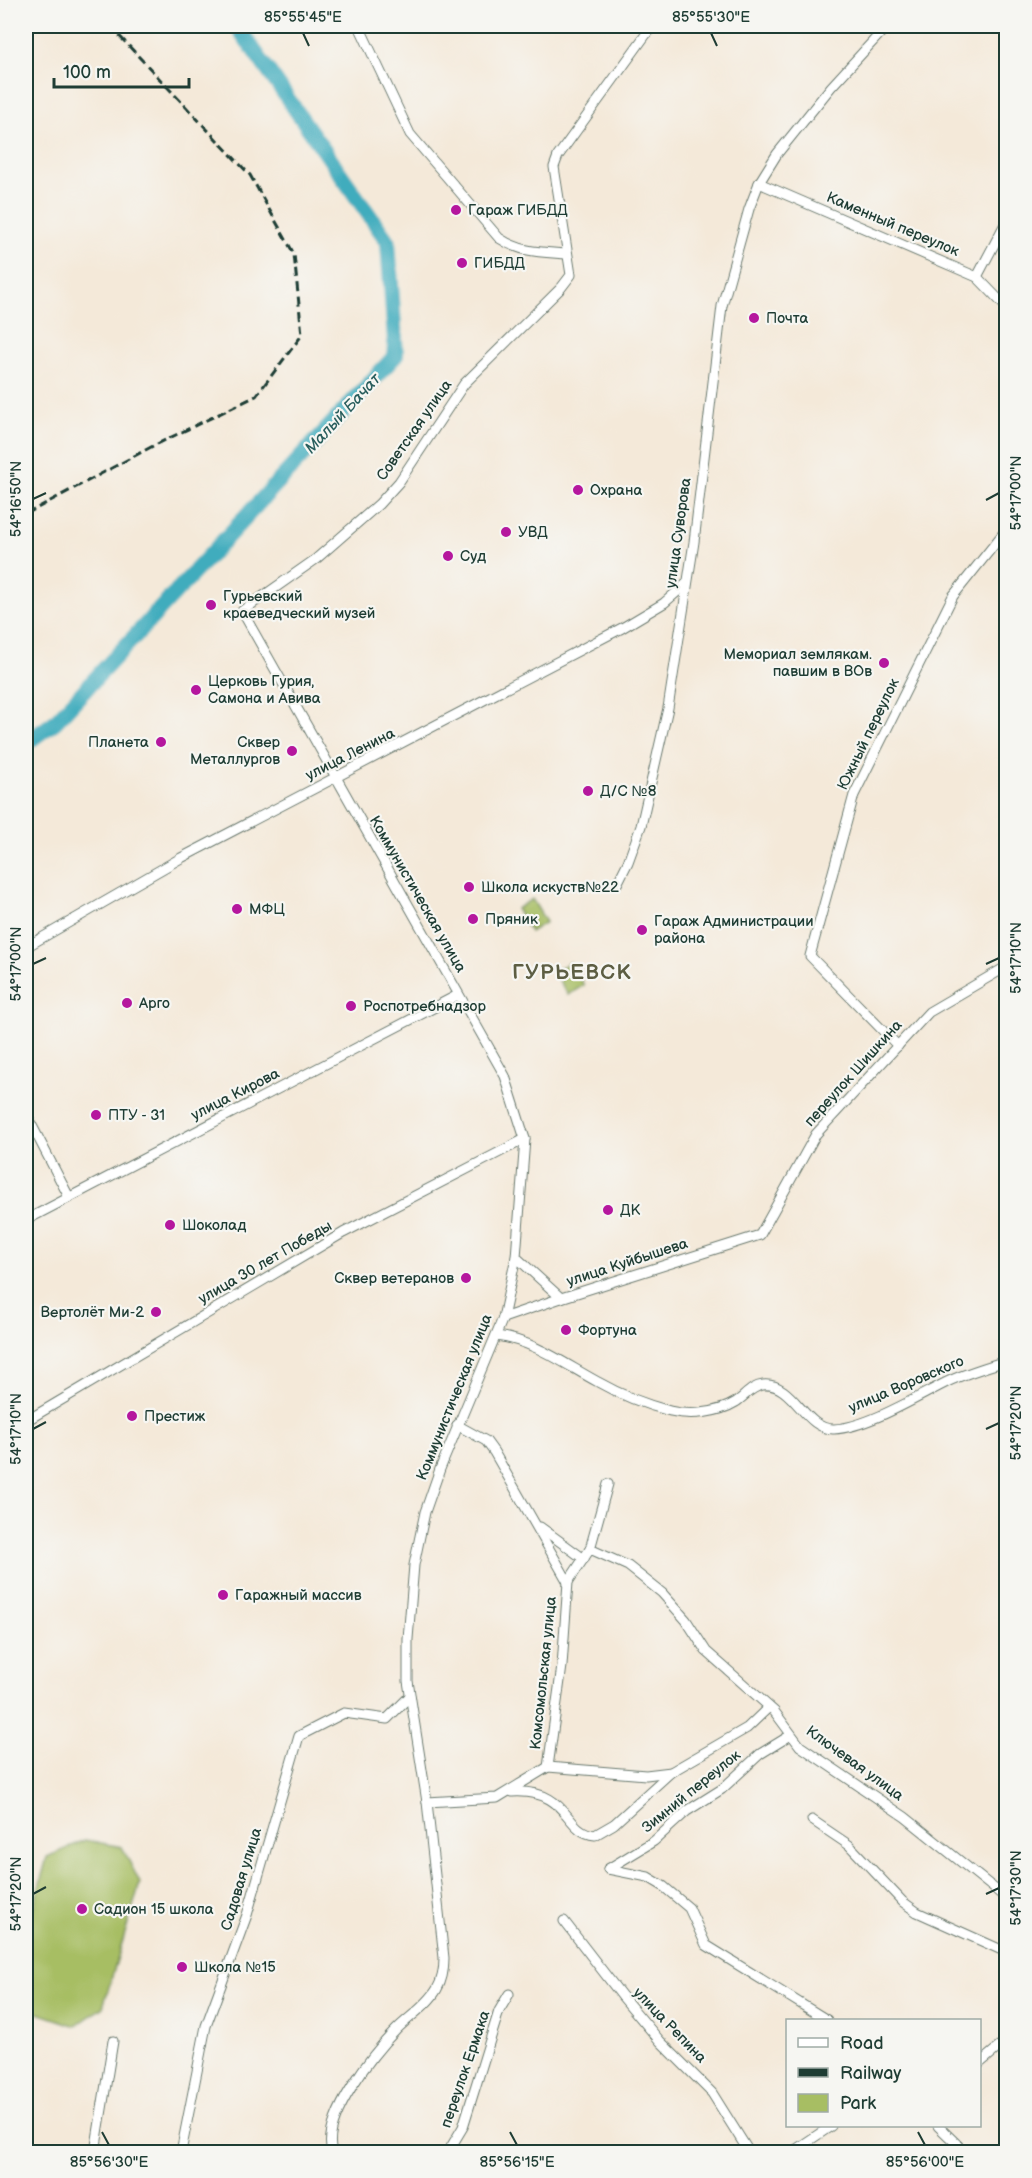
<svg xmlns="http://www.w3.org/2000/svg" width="1032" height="2178" font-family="'Balsamiq Sans',sans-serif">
<rect width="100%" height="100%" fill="#f6f6f2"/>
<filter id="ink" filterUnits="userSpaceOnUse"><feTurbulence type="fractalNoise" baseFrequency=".0167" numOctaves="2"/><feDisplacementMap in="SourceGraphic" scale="12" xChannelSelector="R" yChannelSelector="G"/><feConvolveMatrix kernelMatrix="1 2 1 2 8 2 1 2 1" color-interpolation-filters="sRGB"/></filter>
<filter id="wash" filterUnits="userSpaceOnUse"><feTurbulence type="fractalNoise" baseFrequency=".008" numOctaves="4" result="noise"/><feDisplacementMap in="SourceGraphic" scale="24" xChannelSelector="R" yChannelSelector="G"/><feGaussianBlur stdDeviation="1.35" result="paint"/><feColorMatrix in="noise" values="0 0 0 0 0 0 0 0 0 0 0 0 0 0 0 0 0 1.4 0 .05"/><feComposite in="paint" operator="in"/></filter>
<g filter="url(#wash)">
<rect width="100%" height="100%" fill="#f4e9d9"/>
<!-- green -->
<g fill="#a7be63" stroke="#637e4c" stroke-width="1.5">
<polygon points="532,899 546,922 530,932 516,909"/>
<polygon points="570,962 584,985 568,995 554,972"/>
<polygon points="85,1840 122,1847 140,1883 103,2007 76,2026 26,2009 26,1935 47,1857"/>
</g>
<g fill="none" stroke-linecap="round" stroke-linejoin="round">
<!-- river -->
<polyline stroke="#3facbd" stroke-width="16" points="26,743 55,722 396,355 388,242 237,26"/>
</g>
</g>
<g filter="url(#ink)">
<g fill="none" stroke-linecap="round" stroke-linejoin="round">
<!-- minor casing -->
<g stroke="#6a796e" stroke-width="11">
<g id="minor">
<path d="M359 26 410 134 499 238C521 253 542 252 567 254"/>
<polyline points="759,183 977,277 1006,307"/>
<polyline points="977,277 1006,222"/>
<polyline points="617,884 628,862 641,826 668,708 694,542 722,306 749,209 759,183 777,154 831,87 887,26"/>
<polyline points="26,947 181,858 622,628 664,603 686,584"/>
<polyline points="898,1046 810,956 854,795 953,596 1006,530"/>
<polyline points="26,1114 69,1197"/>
<polyline points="26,1220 458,995"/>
<polyline points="516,1257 561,1298 760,1235 816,1134 929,1012 1006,967"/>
<polyline points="503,1318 561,1298"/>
<path d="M496 1336C533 1340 566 1365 598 1382 619 1394 647 1405 670 1411 691 1416 718 1413 736 1402 745 1396 752 1386 763 1385 794 1382 804 1430 834 1429 866 1428 917 1397 947 1382 966 1373 986 1367 1006 1361"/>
<polyline points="26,1421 343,1233 525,1139"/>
<polyline points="457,1425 486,1441 494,1452 568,1582 562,1666 548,1767"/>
<polyline points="540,1527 584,1559"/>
<polyline points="590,1549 628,1566 662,1593 686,1620 706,1651 774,1711 800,1746 905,1817 1006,1898"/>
<polyline points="568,1582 590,1549 608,1484"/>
<path d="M512 1792C571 1789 563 1832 595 1835L614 1824 671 1772"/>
<polyline points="427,1802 497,1798 548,1767 646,1775 671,1772 747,1728 769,1707"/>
<polyline points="812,1820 849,1845 903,1902 917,1912 1006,1952"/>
<polyline points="608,1869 648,1877 663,1886 689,1908 706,1945 827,2020"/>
<polyline points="608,1869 654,1841 687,1811 722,1789 760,1754 791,1735"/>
<polyline points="564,1921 622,1996 660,2041 712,2093 749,2152"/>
<polyline points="980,2063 1006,2041"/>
<polyline points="938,2126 965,2152"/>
<polyline points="95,2152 113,2041"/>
<polyline points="181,2152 206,2026 247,1915 299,1736 344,1713 387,1719 410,1696"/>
<path d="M332 2152C321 2119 374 2052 397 2029 410 2016 428 2005 437 1989 443 1979 444 1969 444 1958L427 1802 408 1681V1639L414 1565 425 1512 440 1469 503 1318 516 1257 525 1139 505 1076 242 611 316 559 379 504 399 482 464 384 561 288 571 275 554 167 558 156 652 26"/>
<polyline points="448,2152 463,2127 499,2011 509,1994"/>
<polyline points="792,2152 831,2126"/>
</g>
</g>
<!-- minor -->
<use href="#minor" stroke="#fff" stroke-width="9"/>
<!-- rail -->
<polyline stroke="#1f3d34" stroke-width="3" stroke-dasharray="9 4.5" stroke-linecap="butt" points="26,514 153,446 256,396 302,335 294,254 250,175 110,26"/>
</g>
</g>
<!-- ticks -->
<path fill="none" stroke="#1f3d34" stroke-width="2" d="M303 33 309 46M711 33 717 46M33 499 46 493M986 500 999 493M33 964 46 958M986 964 999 958M33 1429 46 1422M986 1429 999 1423M33 1894 46 1887M986 1894 999 1888M102 2132 109 2145M510 2132 517 2145M918 2132 925 2145"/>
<!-- markers -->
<g fill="#b5179e" stroke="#f6f6f2" stroke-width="2">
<circle cx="456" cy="210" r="6"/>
<circle cx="462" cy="263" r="6"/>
<circle cx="754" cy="318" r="6"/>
<circle cx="578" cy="490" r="6"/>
<circle cx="506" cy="532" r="6"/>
<circle cx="448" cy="556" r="6"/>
<circle cx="211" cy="605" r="6"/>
<circle cx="884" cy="663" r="6"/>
<circle cx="196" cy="690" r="6"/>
<circle cx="161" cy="742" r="6"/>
<circle cx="292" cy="751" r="6"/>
<circle cx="588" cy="791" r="6"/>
<circle cx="469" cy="887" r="6"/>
<circle cx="237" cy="909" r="6"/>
<circle cx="473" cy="919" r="6"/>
<circle cx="642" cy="930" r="6"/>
<circle cx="127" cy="1003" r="6"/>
<circle cx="351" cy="1006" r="6"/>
<circle cx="96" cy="1115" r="6"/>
<circle cx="608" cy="1210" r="6"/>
<circle cx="170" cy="1225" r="6"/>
<circle cx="466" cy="1278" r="6"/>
<circle cx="156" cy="1312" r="6"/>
<circle cx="566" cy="1330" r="6"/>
<circle cx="132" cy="1416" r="6"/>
<circle cx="223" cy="1595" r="6"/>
<circle cx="82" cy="1909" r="6"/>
<circle cx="182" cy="1967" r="6"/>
</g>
<g text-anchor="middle" stroke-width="4.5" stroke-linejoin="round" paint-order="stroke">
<!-- poi labels -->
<g font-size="15" fill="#1f3d34" stroke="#f6f6f2" text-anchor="start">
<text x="468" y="215">Гараж ГИБДД</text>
<text x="474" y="268">ГИБДД</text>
<text x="766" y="323">Почта</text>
<text x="590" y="495">Охрана</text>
<text x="518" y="537">УВД</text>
<text x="460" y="561">Суд</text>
<text x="223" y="601">Гурьевский<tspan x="223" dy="17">краеведческий музей</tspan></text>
<text x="872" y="659" text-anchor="end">Мемориал землякам.<tspan x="872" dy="17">павшим в ВОв</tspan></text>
<text x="208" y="686">Церковь Гурия,<tspan x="208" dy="17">Самона и Авива</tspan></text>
<text x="149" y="747" text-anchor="end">Планета</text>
<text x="280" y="747" text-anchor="end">Сквер<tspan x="280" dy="17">Металлургов</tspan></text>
<text x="600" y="796">Д/С №8</text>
<text x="481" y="892">Школа искуств№22</text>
<text x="249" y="914">МФЦ</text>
<text x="485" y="924">Пряник</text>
<text x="654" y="926">Гараж Администрации<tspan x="654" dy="17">района</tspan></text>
<text x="139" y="1008">Арго</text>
<text x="363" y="1011">Роспотребнадзор</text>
<text x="108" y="1120">ПТУ - 31</text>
<text x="620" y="1215">ДК</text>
<text x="182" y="1230">Шоколад</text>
<text x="454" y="1283" text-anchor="end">Сквер ветеранов</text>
<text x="144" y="1317" text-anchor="end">Вертолёт Ми-2</text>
<text x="578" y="1335">Фортуна</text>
<text x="144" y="1421">Престиж</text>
<text x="235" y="1600">Гаражный массив</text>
<text x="94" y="1914">Садион 15 школа</text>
<text x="194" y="1972">Школа №15</text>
</g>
<!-- street labels -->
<g font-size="15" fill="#1f3d34" stroke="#f6f6f2">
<text transform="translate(893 224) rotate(23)" y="5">Каменный переулок</text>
<text transform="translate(414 430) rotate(-55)" y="5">Советская улица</text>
<text transform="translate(678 533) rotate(-82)" y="5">улица Суворова</text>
<text transform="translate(868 734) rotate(-64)" y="5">Южный переулок</text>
<text transform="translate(350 754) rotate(-27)" y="5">улица Ленина</text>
<text transform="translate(418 894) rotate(60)" y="5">Коммунистическая улица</text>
<text transform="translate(853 1073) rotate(-48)" y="5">переулок Шишкина</text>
<text transform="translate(235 1094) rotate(-27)" y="5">улица Кирова</text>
<text transform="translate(265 1262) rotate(-30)" y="5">улица 30 лет Победы</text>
<text transform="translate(627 1262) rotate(-18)" y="5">улица Куйбышева</text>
<text transform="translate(906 1384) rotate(-23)" y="5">улица Воровского</text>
<text transform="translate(454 1397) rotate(-68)" y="5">Коммунистическая улица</text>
<text transform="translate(543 1673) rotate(-84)" y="5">Комсомольская улица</text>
<text transform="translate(855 1763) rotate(36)" y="5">Ключевая улица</text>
<text transform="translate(691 1791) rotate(-39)" y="5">Зимний переулок</text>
<text transform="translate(241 1879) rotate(-73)" y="5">Садовая улица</text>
<text transform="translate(670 2025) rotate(46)" y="5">улица Репина</text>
<text transform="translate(465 2069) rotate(-71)" y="5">переулок Ермака</text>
</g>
<!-- water labels -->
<g font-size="16" font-style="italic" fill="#295e5d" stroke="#f6f6f2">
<text transform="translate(342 413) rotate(-47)" y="6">Малый Бачат</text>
</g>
<!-- district labels -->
<g font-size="21" font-weight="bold" letter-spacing="1.5" fill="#5d5e43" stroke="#f6f6f2">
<text x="572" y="979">ГУРЬЕВСК</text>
</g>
</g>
<!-- margin -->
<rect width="1032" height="2178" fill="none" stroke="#f6f6f2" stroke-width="66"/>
<!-- legend -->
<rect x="786" y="2019" width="195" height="108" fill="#f6f6f2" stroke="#a0aca6" stroke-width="1.5"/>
<rect x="798" y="2038" width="30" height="9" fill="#ffffff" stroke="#a0aca6" stroke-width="1.5"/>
<text x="840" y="2049" font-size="18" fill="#1f3d34">Road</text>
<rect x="798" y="2068" width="30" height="9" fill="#1f3d34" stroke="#a0aca6" stroke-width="1.5"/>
<text x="840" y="2079" font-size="18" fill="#1f3d34">Railway</text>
<rect x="798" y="2094" width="30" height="18" fill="#a7be63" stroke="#a0aca6" stroke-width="1.5"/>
<text x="840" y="2109" font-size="18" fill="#1f3d34">Park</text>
<!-- scale -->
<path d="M54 78v9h135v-9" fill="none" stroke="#1f3d34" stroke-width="3"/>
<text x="63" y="78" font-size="18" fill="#1f3d34" stroke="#f6f6f2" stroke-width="4.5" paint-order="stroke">100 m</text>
<rect x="33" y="33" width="966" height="2112" fill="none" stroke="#1f3d34" stroke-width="2"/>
<g font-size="15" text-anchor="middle" fill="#1f3d34">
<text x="303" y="22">85°55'45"E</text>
<text x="711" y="22">85°55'30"E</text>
<text transform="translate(1016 493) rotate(-90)" y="5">54°17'00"N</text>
<text transform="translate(16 499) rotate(-90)" y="5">54°16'50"N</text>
<text transform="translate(1016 958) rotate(-90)" y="5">54°17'10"N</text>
<text transform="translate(16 964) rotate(-90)" y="5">54°17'00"N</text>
<text transform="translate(1016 1423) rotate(-90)" y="5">54°17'20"N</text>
<text transform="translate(16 1429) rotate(-90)" y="5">54°17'10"N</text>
<text transform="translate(1016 1888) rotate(-90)" y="5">54°17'30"N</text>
<text transform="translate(16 1894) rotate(-90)" y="5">54°17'20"N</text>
<text x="109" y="2167">85°56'30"E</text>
<text x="517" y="2167">85°56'15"E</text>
<text x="925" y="2167">85°56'00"E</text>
</g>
</svg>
